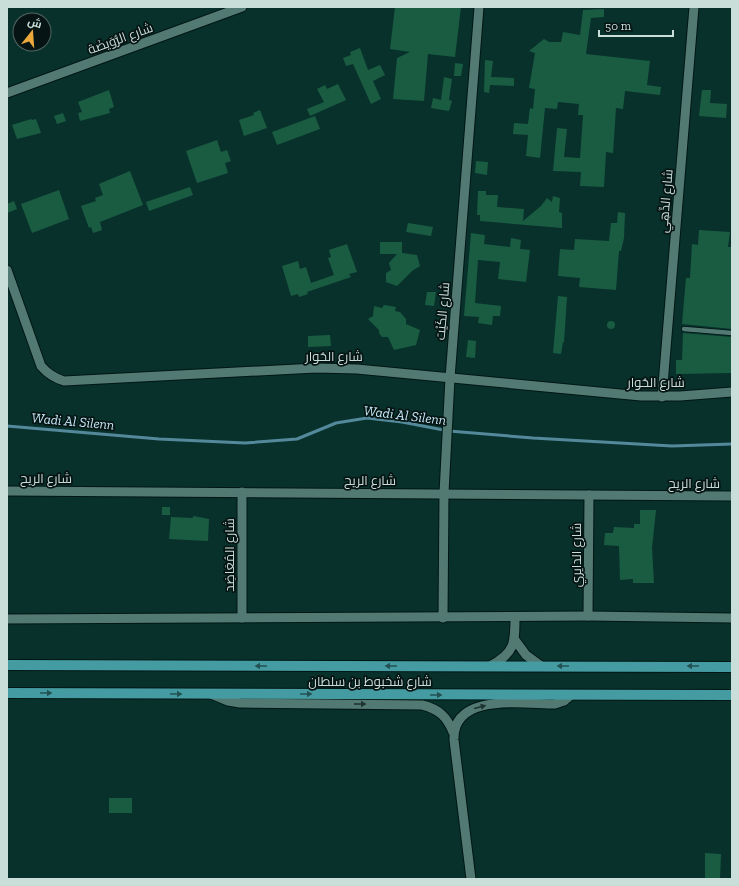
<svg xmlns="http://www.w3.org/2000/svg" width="739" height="886" font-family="'Zilla Slab',Cairo,serif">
<rect width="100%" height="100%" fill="#08312c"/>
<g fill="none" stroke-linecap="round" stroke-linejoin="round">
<!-- stream -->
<polyline stroke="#53899b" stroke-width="3" points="7,426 159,439 245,443 297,439 336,423 367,418 402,422 449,431 533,438 672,446 732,444"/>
</g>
<!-- building -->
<g fill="#1a5c41">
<polygon points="395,7 461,7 455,57 428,54 424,101 393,99 397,58 410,52 390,49"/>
<polygon points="604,9 604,17 591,18 586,54 650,61 647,85 661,87 660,95 625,91 623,109 616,108 613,153 606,152 604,187 580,186 581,172 553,171 557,128 567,129 564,157 580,158 583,115 578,115 579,104 558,102 557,109 545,108 540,158 526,156 528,135 513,134 514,123 528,124 530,108 533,109 535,89 529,88 535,53 529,51 544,39 549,42 561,42 563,32 580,35 583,10"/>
<polygon points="360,48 368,70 380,65 385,75 373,81 381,99 371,104 353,64 346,66 343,58 351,55 350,52"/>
<polygon points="485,60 493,61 491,77 514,78 514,86 490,85 489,93 484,92"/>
<polygon points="455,63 463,64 461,76 454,76"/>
<polygon points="444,77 452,79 449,100 452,101 449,111 431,108 433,98 441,100"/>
<polygon points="338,84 346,100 310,116 307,109 324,102 317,89 325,85 327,89"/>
<polygon points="109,90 114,107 109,109 110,113 80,121 78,113 82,112 78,102"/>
<polygon points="702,90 711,90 710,103 727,104 726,118 699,116"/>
<polygon points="260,110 267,128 244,136 239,120 254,115 253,113"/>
<polygon points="63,113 66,121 57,124 54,116"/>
<polygon points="315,116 320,129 277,145 272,132"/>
<polygon points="31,119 32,120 36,119 41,133 17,139 12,125"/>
<polygon points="217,140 221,152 227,150 231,161 225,163 228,173 197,183 186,151"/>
<polygon points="476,161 488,162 487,175 475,173"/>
<polygon points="130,171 143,205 100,222 102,230 93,233 91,227 89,228 81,206 96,201 95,198 103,195 99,184"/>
<polygon points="190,187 193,195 149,211 146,202"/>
<polygon points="59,190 69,219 32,233 21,204"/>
<polygon points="478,191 486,191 486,195 498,195 497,207 524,209 523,221 541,206 547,198 552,202 553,196 560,198 559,212 562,213 562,228 480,221 480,215 477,215"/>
<polygon points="14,201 17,209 7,213 7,204"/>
<polygon points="618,212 625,213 624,238 621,251 619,251 616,290 579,287 580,278 558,276 560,249 574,250 575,239 609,241 611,223 617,223"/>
<polygon points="408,223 433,227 431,236 406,232"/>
<polygon points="699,230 730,232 728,247 732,247 732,329 682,324 686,278 690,278 692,244 698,245"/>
<polygon points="471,233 485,235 484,244 510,247 511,238 521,240 520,249 530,250 526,282 498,279 500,262 478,260 475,303 501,306 500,316 493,316 492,325 478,323 479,317 464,316"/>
<polygon points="380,242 402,242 402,253 417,255 420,266 412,271 397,286 386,282 386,273 391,270 389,263 397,254 380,254"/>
<polygon points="347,244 357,272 349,274 351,277 307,292 308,294 299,297 298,294 291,296 282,266 298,261 300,269 306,267 311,283 334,275 328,258 331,257 329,250"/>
<polygon points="427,292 436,292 434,306 425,305"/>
<polygon points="558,296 567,297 564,342 563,342 561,354 553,353"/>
<polygon points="384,305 396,307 395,311 400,312 406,319 406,324 420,330 416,345 394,350 388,337 382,337 379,333 379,330 368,319 373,316 374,306 382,308"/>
<circle cx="611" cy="325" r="4"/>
<polygon points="683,333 732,337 732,373 676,374 676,360 682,360"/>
<polygon points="330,335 331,346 308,347 308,336"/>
<polygon points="468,340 476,341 475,358 466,357"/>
<rect x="162" y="507" width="8" height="8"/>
<polygon points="640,510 656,510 652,548 654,583 633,583 633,579 620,580 619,546 604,545 605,533 613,533 614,527 634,528 634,524 640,524"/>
<polygon points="193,516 209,519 208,541 169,539 171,517 193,518"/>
<rect x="109" y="798" width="23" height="15"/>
<polygon points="705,853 721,854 720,879 705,879"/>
</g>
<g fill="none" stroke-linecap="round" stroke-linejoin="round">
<!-- service casing -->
<g stroke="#001714" stroke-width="6">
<polyline id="service" points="684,329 732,333"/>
</g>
<!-- minor casing -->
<g stroke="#001714" stroke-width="11">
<g id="minor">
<polyline points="7,93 242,7"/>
<path d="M7 270 41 366C48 374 54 378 64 381L316 368 357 369 641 396H680L732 392"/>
<polyline points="662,397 694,7"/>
<polyline points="7,491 732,496"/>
<polyline points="242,492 242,618"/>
<polyline points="588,616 589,495"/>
<polyline points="443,618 444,493 450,378 479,7"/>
<polyline points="7,619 588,616 732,618"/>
<polyline points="515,640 526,655 541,666"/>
<path d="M490 666C515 653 515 643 515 617"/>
<path d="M211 694 228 701 240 703 422 705C439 709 447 717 453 732"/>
<path d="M471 879 454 740C452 692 523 704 555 704L564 701 571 695"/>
</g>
</g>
<!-- primary casing -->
<g stroke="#001714" stroke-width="12">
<g id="primary">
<polyline points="7,665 732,667"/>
<polyline points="7,693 732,695"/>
</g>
</g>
<!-- service -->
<use href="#service" stroke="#537973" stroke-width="4.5"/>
<!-- minor -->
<use href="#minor" stroke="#537973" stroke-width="9"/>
<!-- primary -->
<use href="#primary" stroke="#449ca2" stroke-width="10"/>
</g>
<!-- one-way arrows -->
<defs><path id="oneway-solid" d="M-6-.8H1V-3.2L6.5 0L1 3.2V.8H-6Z"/></defs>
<g fill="#225253">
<use href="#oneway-solid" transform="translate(261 666) rotate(-180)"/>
<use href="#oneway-solid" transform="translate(391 666) rotate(-180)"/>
<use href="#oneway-solid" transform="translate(563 666) rotate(-180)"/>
<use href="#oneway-solid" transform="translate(693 666) rotate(-180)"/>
<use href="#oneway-solid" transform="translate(46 693)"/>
<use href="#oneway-solid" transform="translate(176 694)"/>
<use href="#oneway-solid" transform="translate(306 694)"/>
<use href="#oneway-solid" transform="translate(436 695)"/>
</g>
<g fill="#1d3330">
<use href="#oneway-solid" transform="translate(360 704)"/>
<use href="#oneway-solid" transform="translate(480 707) rotate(-15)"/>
</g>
<g text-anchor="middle" stroke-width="3.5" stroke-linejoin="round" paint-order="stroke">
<!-- street labels -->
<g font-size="13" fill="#c9ddd9" stroke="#061513">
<text transform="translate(120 38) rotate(-20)" y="5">شارع الرُّوَيضَة</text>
<text transform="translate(665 201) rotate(-85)" y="5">شارع الدِّهِي</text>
<text transform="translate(442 311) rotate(-85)" y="5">شارع الكَيْت</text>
<text x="334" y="361">شارع الحُوار</text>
<text x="656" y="387">شارع الحُوار</text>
<text x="46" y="483">شارع الريح</text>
<text x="370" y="485">شارع الريح</text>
<text x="694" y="488">شارع الريح</text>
<text transform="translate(229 555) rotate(-90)" y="5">شارع المُعَاضِد</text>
<text transform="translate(576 555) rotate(-90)" y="5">شارع الدايري</text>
<text x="370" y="686">شارع شخبوط بن سلطان</text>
</g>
<!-- water labels -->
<g font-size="14" font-style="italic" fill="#c6e9fa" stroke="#061513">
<text transform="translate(405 415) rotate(7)" y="5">Wadi Al Silenn</text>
<text transform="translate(73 421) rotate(5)" y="5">Wadi Al Silenn</text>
</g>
</g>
<!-- border -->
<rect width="739" height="886" fill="none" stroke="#c9ddd9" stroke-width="16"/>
<!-- north arrow -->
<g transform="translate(32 32) rotate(17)"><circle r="19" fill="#061513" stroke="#546562"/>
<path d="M0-3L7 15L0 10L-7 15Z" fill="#eda83c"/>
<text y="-6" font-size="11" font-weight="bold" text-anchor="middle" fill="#c9ddd9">ش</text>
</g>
<!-- scale -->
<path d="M599 30v6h74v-6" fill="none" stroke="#c9ddd9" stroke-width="2"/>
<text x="605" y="30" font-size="12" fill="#c9ddd9" stroke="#061513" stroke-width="3" paint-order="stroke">50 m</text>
</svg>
